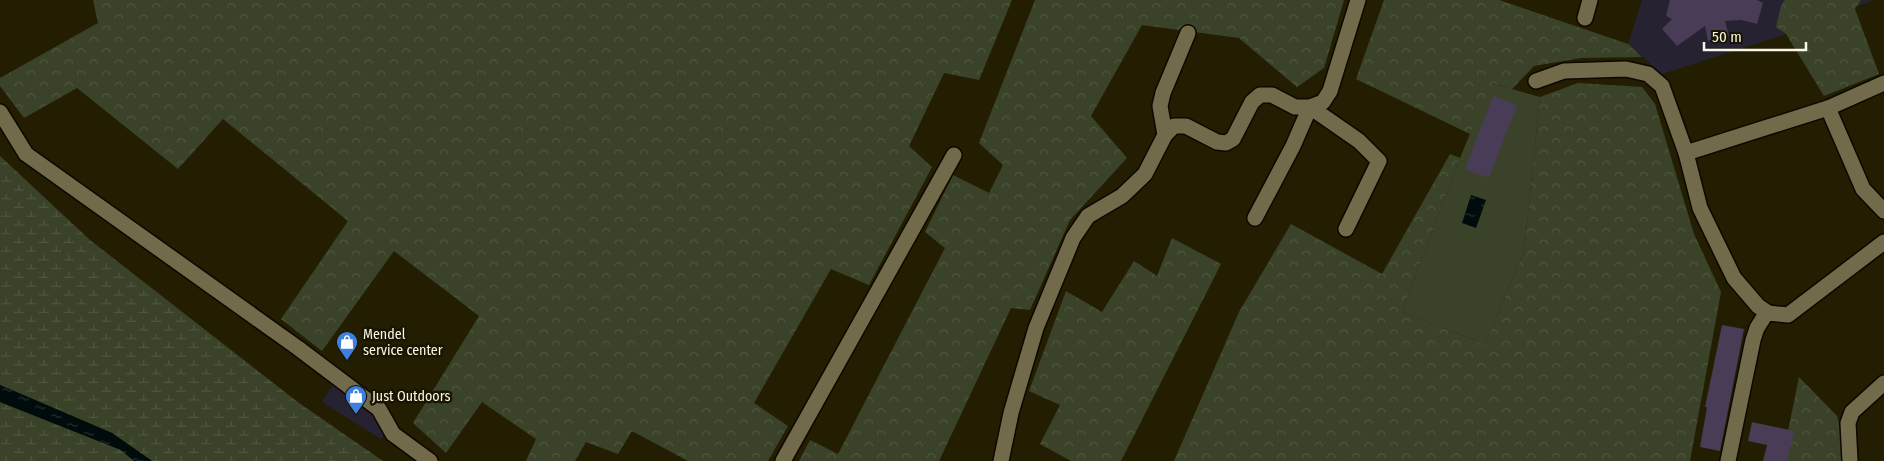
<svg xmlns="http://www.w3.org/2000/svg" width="1884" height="461" font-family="'Fira Sans Condensed',sans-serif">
<defs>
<pattern id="forest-crowns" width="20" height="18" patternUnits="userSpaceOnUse" patternTransform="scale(1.25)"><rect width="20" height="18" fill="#3a432a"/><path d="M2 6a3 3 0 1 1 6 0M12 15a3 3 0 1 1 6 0" fill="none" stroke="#4e563e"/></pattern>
<pattern id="wetland-marsh" width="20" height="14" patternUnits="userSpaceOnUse" patternTransform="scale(1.25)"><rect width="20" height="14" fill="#3a432a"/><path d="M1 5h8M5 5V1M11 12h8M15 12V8" fill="none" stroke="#4e563e"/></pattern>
<pattern id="water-ripples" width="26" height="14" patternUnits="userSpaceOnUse" patternTransform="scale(1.25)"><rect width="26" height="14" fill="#000b0b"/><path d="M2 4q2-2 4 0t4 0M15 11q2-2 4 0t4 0" fill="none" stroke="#262f2e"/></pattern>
</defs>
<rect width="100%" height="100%" fill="#231e01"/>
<!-- commercial -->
<g fill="#262232">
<polygon points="1642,0 1874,0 1786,34 1662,74 1628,44"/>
<polygon points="335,382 370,409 387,433 381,439 322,402"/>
</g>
<!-- grass -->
<polygon fill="#3a432a" points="1491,83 1540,97 1524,252 1485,344 1402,312 1460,158"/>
<!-- forest -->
<g fill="url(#forest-crowns)">
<polygon points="93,0 1012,0 979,80 944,73 909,146 932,167 869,285 831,269 754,403 788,426 768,461 688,461 632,431 618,454 586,442 575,461 526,461 536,439 482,402 446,453 413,423 479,316 394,251 322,351 281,319 348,221 223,119 178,169 77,88 24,118 0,86 0,78 98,23"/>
<polygon points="1035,0 1344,0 1324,68 1297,87 1239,38 1142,25 1091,116 1127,158 1070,220 1030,310 1011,308 939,461 799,461 810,440 838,454 945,248 925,232 953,175 989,193 1003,165 979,143"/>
<polygon points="1384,0 1499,0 1628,44 1642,57 1581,58 1534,66 1512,89 1492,83 1470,134 1356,79"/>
<polygon points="1785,0 1861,0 1855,9 1879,74 1824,96 1786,34 1776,27 1781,6"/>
<polygon points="1578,83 1642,87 1655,104 1694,234 1721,292 1690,461 1174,461 1239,312 1291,224 1382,274 1450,154 1460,158 1402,312 1485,344 1524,252 1540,97"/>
<polygon points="1172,238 1221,264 1121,461 1071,461 1040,444 1060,405 1029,391 1066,291 1102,312 1134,261 1157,276"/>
<polygon points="1799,377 1837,416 1846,451 1844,461 1782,461"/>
</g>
<!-- wetland -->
<g fill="url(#wetland-marsh)">
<polygon points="0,156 90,240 299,403 383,461 152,461 112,433 0,385"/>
<polygon points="0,402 121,450 134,461 0,461"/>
</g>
<!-- water -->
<g fill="url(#water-ripples)">
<polygon points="1471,195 1486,200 1476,228 1462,223"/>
<polygon points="0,385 112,433 152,461 134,461 121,450 0,402"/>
</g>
<!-- building -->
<g fill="#483c56">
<polygon points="1670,0 1757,0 1763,3 1757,24 1741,20 1725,21 1729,36 1708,41 1705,26 1677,46 1662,29 1672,19 1666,16"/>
<polygon points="1493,96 1517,105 1489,178 1465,169"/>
<polygon points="1722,325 1744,329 1720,451 1700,447 1707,407 1705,407"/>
<polygon points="1752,422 1794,431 1787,461 1763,461 1767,445 1748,441"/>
</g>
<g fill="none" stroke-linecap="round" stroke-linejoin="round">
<!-- street casing -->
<g stroke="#0d0800" stroke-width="18">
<g id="street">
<polyline points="1585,18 1590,0"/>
<polyline points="1536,81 1564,71 1626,69 1648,74 1662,86 1686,153 1828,108 1884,83"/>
<polyline points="1828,108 1863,189 1884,211"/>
<polyline points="0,112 26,154 298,348 379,409 393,434 430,461"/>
<polyline points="1165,135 1160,106 1163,93 1188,33"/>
<polyline points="1686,153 1700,208 1734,278 1758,306 1768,313 1788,315 1884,242"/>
<polyline points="1255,218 1293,146 1310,107 1359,141 1379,161 1346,229"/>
<polyline points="783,461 954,155"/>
<polyline points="1001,461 1011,413 1036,328 1073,238 1088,216 1122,196 1145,174 1165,135 1174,126 1186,126 1217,142 1226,143 1233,139 1252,102 1260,95 1272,95 1295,107 1310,107 1323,102 1330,91 1358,0"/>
<polyline points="1728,461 1753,340 1757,328 1767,312"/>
<polyline points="1850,461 1848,423 1852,412 1884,383"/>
</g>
</g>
<!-- street -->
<use href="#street" stroke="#716b4c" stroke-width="15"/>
</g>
<!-- icons -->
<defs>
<g id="shop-pin" transform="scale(1.125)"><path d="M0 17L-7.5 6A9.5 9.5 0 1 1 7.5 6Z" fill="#3f7fe0" stroke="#1a1500"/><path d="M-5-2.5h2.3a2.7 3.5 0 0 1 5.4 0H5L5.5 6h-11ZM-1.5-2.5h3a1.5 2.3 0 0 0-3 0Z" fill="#fff"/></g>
</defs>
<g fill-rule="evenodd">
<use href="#shop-pin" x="347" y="342"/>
<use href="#shop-pin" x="356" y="396"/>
</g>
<g text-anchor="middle" stroke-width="5" stroke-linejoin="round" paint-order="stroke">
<!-- poi labels -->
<g font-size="14" fill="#f9f6e4" stroke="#1a1500" text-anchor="start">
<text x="363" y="339">Mendel<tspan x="363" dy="16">service center</tspan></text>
<text x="372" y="401">Just Outdoors</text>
</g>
</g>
<!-- scale -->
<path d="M1704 42v8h102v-8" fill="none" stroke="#f9f6e4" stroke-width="2.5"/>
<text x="1712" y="42" font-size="15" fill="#f9f6e4" stroke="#1a1500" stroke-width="4" paint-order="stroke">50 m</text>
</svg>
